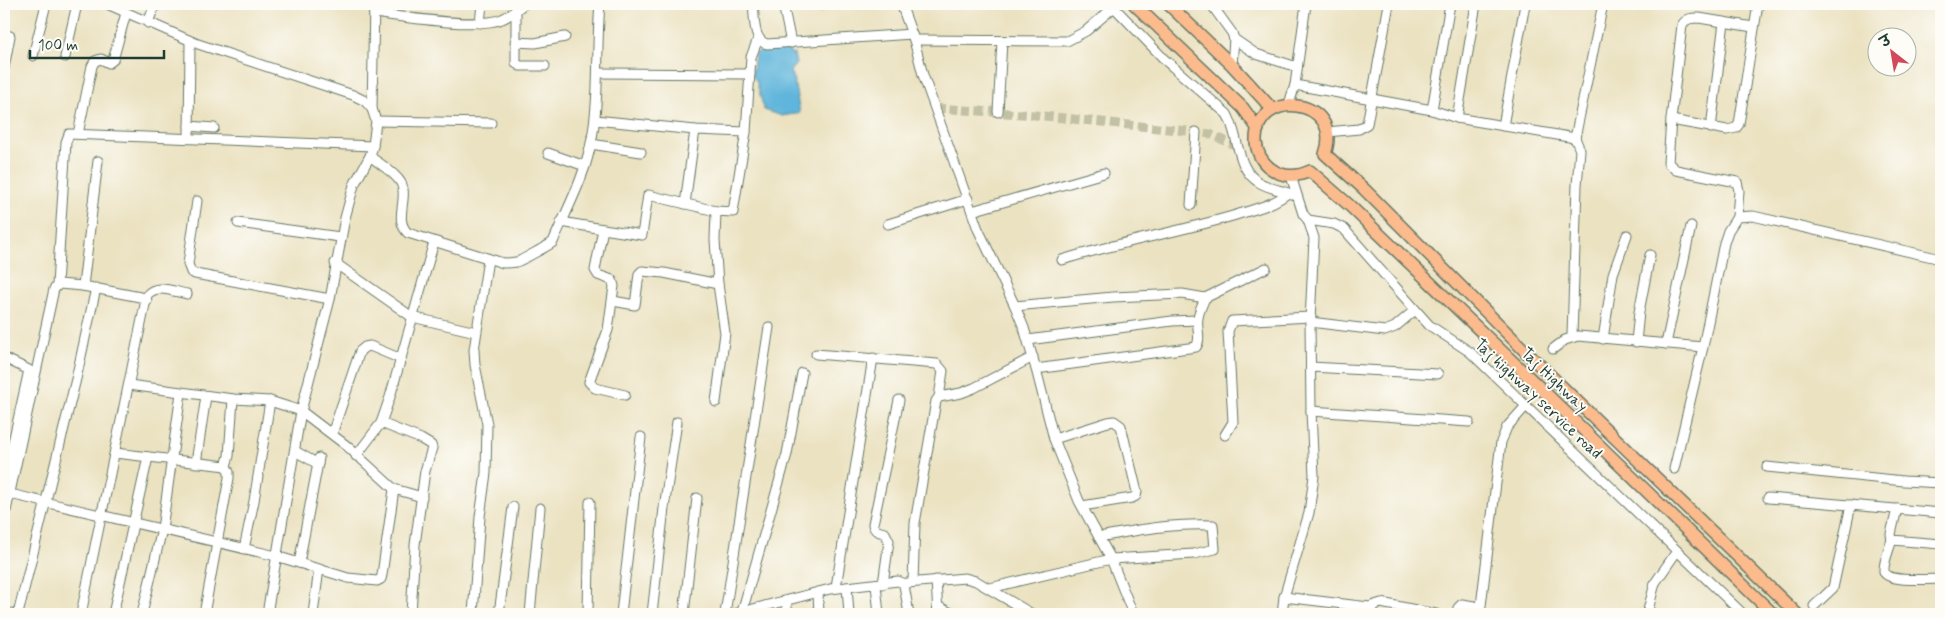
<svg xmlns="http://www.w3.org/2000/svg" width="1945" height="618" font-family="Mynerve,'Playpen Sans Deva',sans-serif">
<rect width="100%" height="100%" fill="#fdfcf7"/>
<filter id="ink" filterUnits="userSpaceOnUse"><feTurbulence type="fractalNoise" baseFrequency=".02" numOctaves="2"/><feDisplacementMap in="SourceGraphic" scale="10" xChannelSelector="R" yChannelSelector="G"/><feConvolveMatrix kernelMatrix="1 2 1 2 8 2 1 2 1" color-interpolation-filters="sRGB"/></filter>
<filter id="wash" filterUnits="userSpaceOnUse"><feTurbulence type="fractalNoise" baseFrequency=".0096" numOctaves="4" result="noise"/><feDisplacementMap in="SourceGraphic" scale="20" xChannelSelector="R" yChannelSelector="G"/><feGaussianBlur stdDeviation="1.12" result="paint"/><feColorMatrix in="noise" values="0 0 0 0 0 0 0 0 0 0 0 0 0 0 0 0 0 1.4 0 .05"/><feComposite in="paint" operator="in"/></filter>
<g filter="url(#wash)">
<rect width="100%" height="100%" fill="#ebe2c1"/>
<!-- water -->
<path fill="#5fb5db" stroke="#3f7988" d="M778 49 783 50 787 49 790 51V54H794L796 64 790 71 794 81 800 113 782 116 764 110 756 80 752 76 755 54C763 48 771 53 778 49Z"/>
</g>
<g filter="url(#ink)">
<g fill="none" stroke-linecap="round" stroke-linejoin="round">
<!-- minor-tunnel -->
<polyline stroke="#c2c1a5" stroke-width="9" stroke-dasharray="9 4.5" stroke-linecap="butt" points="936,108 1035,115 1196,132 1210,134 1239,147"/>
<!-- minor casing -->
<g stroke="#667765" stroke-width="11">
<g id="minor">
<polyline points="107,4 198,44 353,95 365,101 372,109"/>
<path d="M753 4C755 16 752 40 767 44L912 34"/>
<polyline points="783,4 791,43"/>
<polyline points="901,4 914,40 923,75 978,229 1015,306 1024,328 1036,369 1054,439 1079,501 1111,559 1133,614"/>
<path d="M1111 4 1165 60 1227 114C1240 136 1235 169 1260 183 1271 189 1285 191 1296 196"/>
<polyline points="1211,4 1232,33 1234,39 1256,54 1297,67"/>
<polyline points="821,5 826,4"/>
<polyline points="516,10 516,63 520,66 545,66"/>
<path d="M374 13C402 17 478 29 502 19 510 16 517 9 524 4"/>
<polyline points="148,23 155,4"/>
<polyline points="480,23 482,4"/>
<polyline points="4,35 10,36 4,68"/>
<polyline points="914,40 1067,41 1086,31 1114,7"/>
<polyline points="515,42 535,43 565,37"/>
<polyline points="33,56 46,4"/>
<polyline points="65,57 77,4"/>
<polyline points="1232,65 1234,39"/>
<polyline points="598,73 750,74"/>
<polyline points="1295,85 1432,110 1457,118 1575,138 1580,150 1577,185 1572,336"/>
<polyline points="1289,104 1295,85 1306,4"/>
<polyline points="1432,110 1450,4"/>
<polyline points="998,112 1002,41"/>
<polyline points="1457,118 1476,4"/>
<polyline points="595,120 695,130 746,132"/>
<path d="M1671 120 1682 25C1687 18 1691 18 1699 18L1753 27"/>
<polyline points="376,121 491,123"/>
<polyline points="189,126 214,128"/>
<polyline points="1503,126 1525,4"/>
<polyline points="1711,128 1724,22"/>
<polyline points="1327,132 1359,129 1367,124 1389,4"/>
<polyline points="78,134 92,66 95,61 101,59 109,63 113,60 126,13"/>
<polyline points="189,138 190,41"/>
<polyline points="1575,138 1603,4"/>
<polyline points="591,144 641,152"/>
<polyline points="548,153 585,166"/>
<path d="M370 156C379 164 395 172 401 183 409 198 393 220 408 233L503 263C507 263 511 263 516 262 519 262 551 244 553 242 567 209 586 175 592 138 600 93 596 49 600 4"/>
<polyline points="197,201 188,264 191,272 195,274 330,299"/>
<polyline points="685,204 695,130"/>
<polyline points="1191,205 1196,132"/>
<polyline points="972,211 1104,173"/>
<polyline points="1737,217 1739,191 1737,182 1676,170 1668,163 1671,120 1727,130 1736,128 1739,124 1758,4"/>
<polyline points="1308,220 1334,224 1344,229 1429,325 1470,352 1743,614"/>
<polyline points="561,222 603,229 595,270 598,275 612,280 614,286 608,330 589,382 595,388 625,395"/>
<polyline points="238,223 340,237"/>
<polyline points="888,224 968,199"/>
<polyline points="603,229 642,235 648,195 716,211"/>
<path d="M1062 260C1119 242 1179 232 1236 215 1255 209 1273 205 1288 193"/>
<polyline points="335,263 412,317 476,332"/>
<polyline points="57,285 66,142 69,134 373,146"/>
<polyline points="83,286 98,161"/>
<polyline points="613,301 635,305 639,274 642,271 664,273 718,284"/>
<polyline points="1015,306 1113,297 1182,294 1205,298"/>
<polyline points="1310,322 1385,331 1395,327 1415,310"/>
<polyline points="1603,339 1613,274 1627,235"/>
<polyline points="1028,340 1172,321 1197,320"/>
<polyline points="1636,342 1639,312 1650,255"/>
<polyline points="1666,344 1691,226"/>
<polyline points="1553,349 1565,340 1578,336 1703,347"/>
<polyline points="816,354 937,364 943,371 939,397"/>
<polyline points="4,358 29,370 4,483"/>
<polyline points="1311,367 1438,374"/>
<path d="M1036 369 1196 347C1202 339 1196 328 1198 318 1199 311 1202 305 1205 298L1266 268"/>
<polyline points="129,385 233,399 270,401 301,411 347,446 394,489 422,497"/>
<polyline points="716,402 725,333 718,284 715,240 716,211 733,212 746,132 751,57 758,39"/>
<polyline points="1311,411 1469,422"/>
<polyline points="381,423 421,439 431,445 432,448 425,471 415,545 411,614"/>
<polyline points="332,434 360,351 365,347 370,346 401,359"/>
<polyline points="1225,435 1233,422 1228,331 1232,321 1311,317"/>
<polyline points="1054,439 1108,422 1114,421 1121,426 1137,492 1136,496 1132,498 1082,506"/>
<polyline points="295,451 318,464"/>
<polyline points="115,453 226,466 229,472 229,478 204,614"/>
<polyline points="356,456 381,423 390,397 434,242"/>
<polyline points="196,463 206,396"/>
<polyline points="226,466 229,456 233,399"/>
<polyline points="1767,467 1904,481 1941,483"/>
<polyline points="1674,469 1703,347 1724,243 1728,231 1737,217 1753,216 1941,259"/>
<polyline points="10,494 276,556 348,578 377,581 381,579 382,575 394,489"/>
<polyline points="1768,498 1941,513"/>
<polyline points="1897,509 1891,534 1892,540 1941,544"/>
<polyline points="4,520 54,289 59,284 83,286 140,297 147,301"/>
<path d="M1892 539C1890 548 1883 562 1884 571 1886 583 1931 579 1941 579"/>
<polyline points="244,549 254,501 270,401"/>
<polyline points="299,563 319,458"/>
<polyline points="936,580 938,614"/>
<polyline points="913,582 915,523 936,401 939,397 961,393 974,388 1033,357"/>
<polyline points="907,583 965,578 976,581 1032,614"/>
<path d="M883 584 889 541 885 533C879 532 874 531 873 524L899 400"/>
<polyline points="876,585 879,614"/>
<polyline points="836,587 873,358"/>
<polyline points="847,587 849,614"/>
<path d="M990 588 1111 559 1194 554 1215 549 1213 525C1174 523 1137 530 1099 537"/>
<polyline points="818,592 819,614"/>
<polyline points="1284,597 1369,607 1374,614"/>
<polyline points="786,601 788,614"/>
<polyline points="937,606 953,614"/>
<polyline points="1814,606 1833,588 1851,505"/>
<polyline points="1369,607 1381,603 1436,614"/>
<polyline points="4,612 15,614"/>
<polyline points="742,612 787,454 802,373"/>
<polyline points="18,614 76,379 96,288"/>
<path d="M81 614 147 295C156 283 175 292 187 294"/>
<polyline points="113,614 148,457"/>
<polyline points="142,614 162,529 181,393"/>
<polyline points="267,614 301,411 330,299 345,218 354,185 370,156 373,146 376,121 372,109 374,4"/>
<polyline points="313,614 319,569"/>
<polyline points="473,614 480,517 486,473 487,424 475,365 474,350 488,259"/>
<polyline points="499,614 513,507"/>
<polyline points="530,614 540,508"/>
<polyline points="588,614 590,502"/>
<polyline points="621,614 641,437"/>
<polyline points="652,614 664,508 677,422"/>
<polyline points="684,614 697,498"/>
<polyline points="725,614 769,327"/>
<polyline points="734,614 830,589 898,581 903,583 904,585 909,614"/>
<polyline points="1282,614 1284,597 1309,513 1314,476 1311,411 1310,322 1314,238 1308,220 1303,214 1291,176"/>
<polyline points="1456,614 1458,608 1462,604 1480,607"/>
<polyline points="1480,614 1501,442 1507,427 1526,406"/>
<polyline points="1647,614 1655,583 1677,551"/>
</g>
</g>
<!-- major casing -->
<g stroke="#667765" stroke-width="14">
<g id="major">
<polyline points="1134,4 1243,108 1258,129"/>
<polyline points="1168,4 1232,65 1273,110"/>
<path d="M1773 614 1560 407 1349 205 1310 171C1297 177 1283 178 1270 168 1262 162 1257 152 1256 142 1254 87 1345 97 1325 154L1364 189 1527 353 1797 614"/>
</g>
</g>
<!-- minor -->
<use href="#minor" stroke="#fff" stroke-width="9"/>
<!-- major -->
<use href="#major" stroke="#fbbb8d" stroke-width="11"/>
</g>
</g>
<g text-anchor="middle" stroke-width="4" stroke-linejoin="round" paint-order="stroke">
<!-- street labels -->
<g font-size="16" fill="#1f3d34" stroke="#fdfcf7">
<text transform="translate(1555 379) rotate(44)" y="6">Taj Highway</text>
<text transform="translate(1539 398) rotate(43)" y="6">Taj highway service road</text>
</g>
</g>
<!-- margin -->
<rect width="1945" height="618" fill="none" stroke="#fdfcf7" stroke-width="20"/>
<!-- north arrow -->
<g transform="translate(1892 52) rotate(329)"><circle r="24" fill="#fdfcf7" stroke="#a4b0a9"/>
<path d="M0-4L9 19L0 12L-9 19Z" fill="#d1495b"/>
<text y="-8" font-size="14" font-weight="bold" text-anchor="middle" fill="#1f3d34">उ</text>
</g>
<!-- scale -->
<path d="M30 50v8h134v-8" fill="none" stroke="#1f3d34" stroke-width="2.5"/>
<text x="38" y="50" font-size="15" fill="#1f3d34" stroke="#fdfcf7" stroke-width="4" paint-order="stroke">100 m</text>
</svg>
